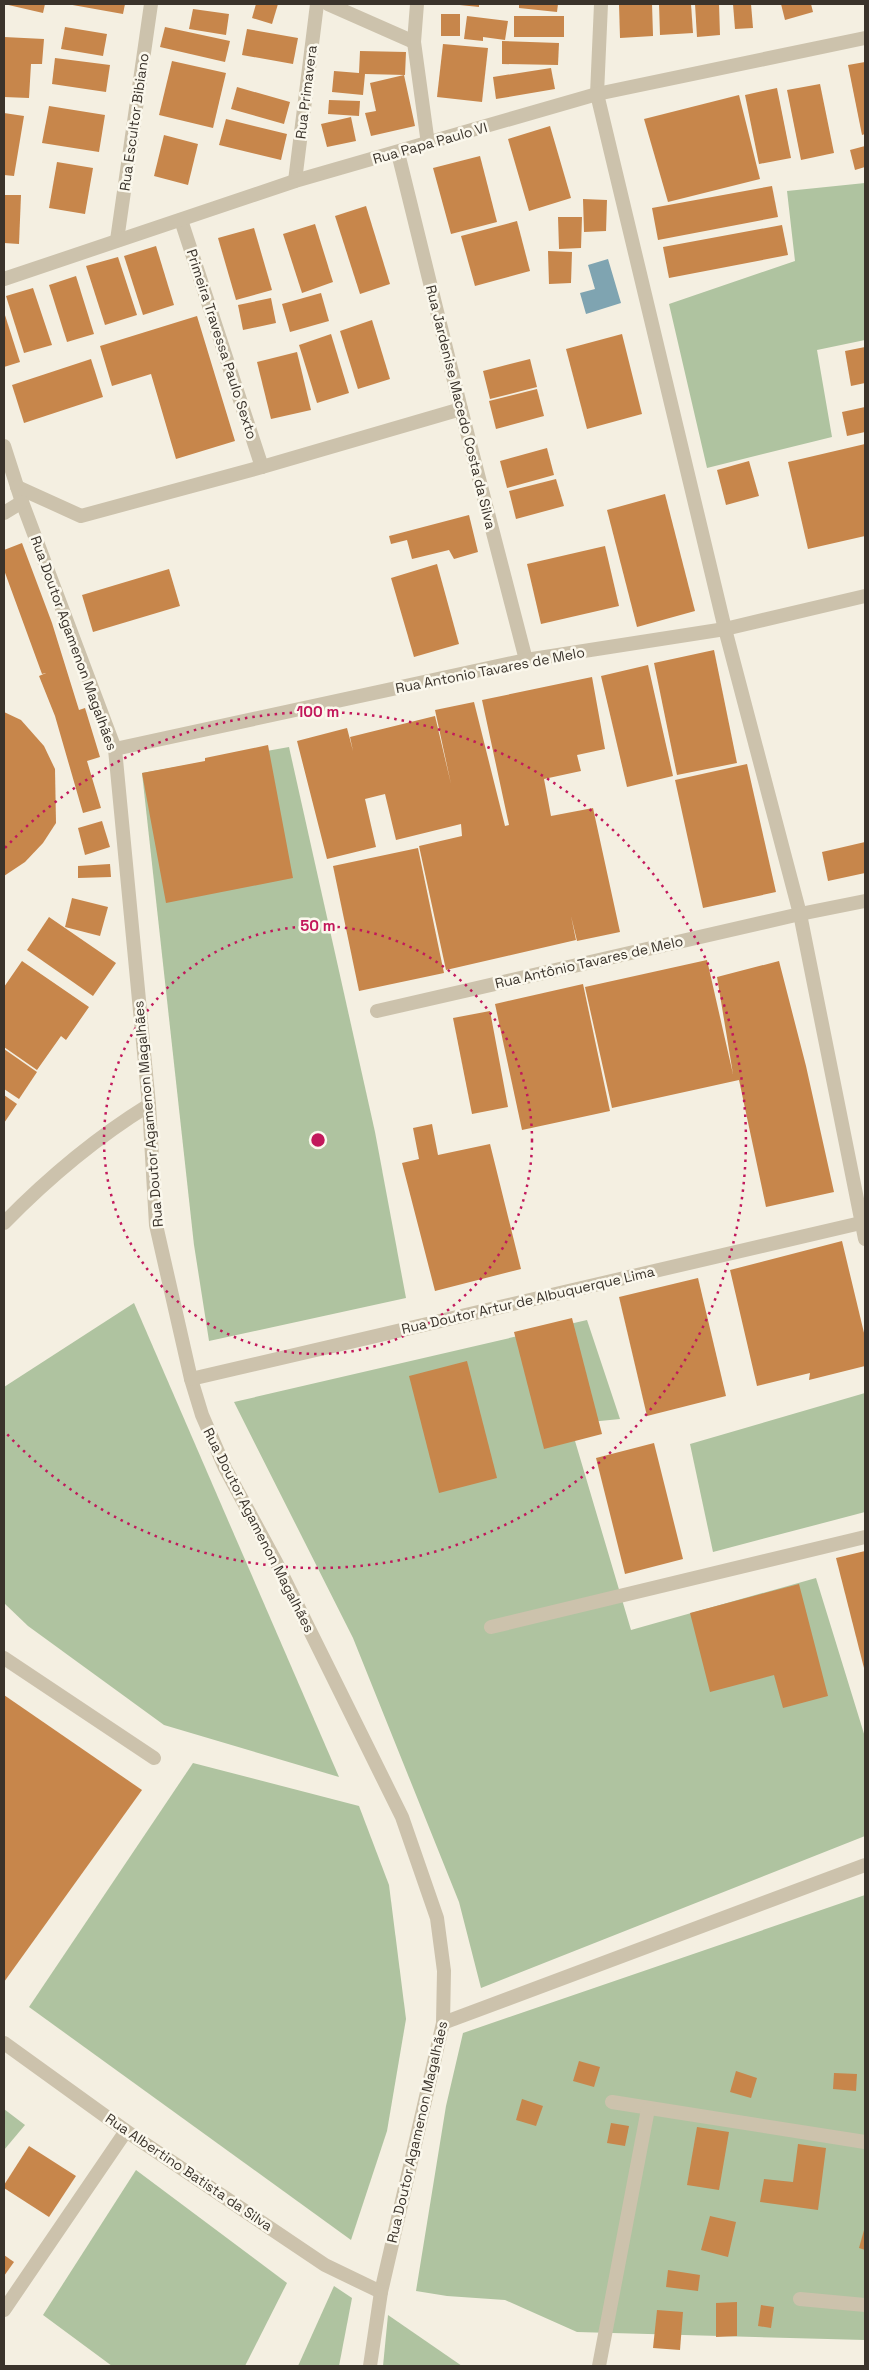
<svg xmlns="http://www.w3.org/2000/svg" width="869" height="2370" font-family="'Space Grotesk',sans-serif">
<rect width="100%" height="100%" fill="#f4efe1"/>
<!-- green -->
<g fill="#afc3a0">
<polygon points="865,183 865,340 817,350 832,437 707,468 669,304 795,261 787,191"/>
<polygon points="289,747 375,1132 406,1298 209,1341 194,1245 142,773"/>
<polygon points="134,1303 339,1777 164,1725 28,1626 4,1603 4,1387"/>
<polygon points="587,1320 620,1419 570,1424 631,1630 816,1578 865,1737 865,1836 481,1988 459,1902 353,1638 234,1402"/>
<polygon points="865,1393 865,1512 713,1552 690,1444"/>
<polygon points="193,1763 359,1806 389,1885 406,2019 387,2131 351,2240 29,2007"/>
<polygon points="865,1895 865,2340 577,2332 505,2300 447,2296 416,2291 446,2106 463,2033"/>
<polygon points="4,2109 25,2125 4,2150"/>
<polygon points="136,2170 287,2283 245,2366 112,2366 43,2315"/>
<polygon points="334,2286 352,2298 339,2366 298,2366"/>
<polygon points="388,2315 462,2366 383,2366"/>
</g>
<!-- water -->
<polygon fill="#7fa4b1" points="608,259 621,303 586,314 580,293 595,289 588,265"/>
<!-- building -->
<g fill="#c7864b">
<polygon points="4,4 45,4 43,13"/>
<polygon points="67,4 125,4 123,14"/>
<polygon points="256,4 278,4 272,24 252,18"/>
<polygon points="450,4 479,4 479,7"/>
<polygon points="519,4 558,4 557,12 519,8"/>
<polygon points="619,4 652,4 653,36 620,38"/>
<polygon points="659,4 691,4 693,33 660,35"/>
<polygon points="695,4 719,4 720,35 697,37"/>
<polygon points="733,4 751,4 753,28 735,29"/>
<polygon points="781,4 811,4 813,12 785,20"/>
<polygon points="193,9 229,14 226,35 189,29"/>
<rect x="441" y="14" width="19" height="22"/>
<polygon points="467,16 508,21 505,40 483,37 483,41 464,39"/>
<rect x="514" y="16" width="50" height="21"/>
<polygon points="65,27 107,34 103,56 61,49"/>
<polygon points="165,27 230,41 225,62 160,47"/>
<polygon points="247,29 298,38 293,64 242,55"/>
<polygon points="4,37 44,39 42,64 31,64 29,98 4,97"/>
<polygon points="502,41 559,43 558,65 502,64"/>
<polygon points="443,44 488,48 482,102 437,97"/>
<polygon points="360,51 406,52 405,75 365,74 363,95 332,92 334,71 359,73"/>
<polygon points="55,58 110,65 106,92 52,84"/>
<polygon points="172,61 226,73 213,128 159,115"/>
<polygon points="865,62 865,134 862,135 848,65"/>
<polygon points="551,68 555,89 496,99 493,77"/>
<polygon points="404,75 415,126 371,136 365,113 376,111 370,83"/>
<polygon points="820,84 834,153 801,160 787,90"/>
<polygon points="237,87 290,102 284,124 231,109"/>
<polygon points="777,88 791,158 759,164 745,95"/>
<polygon points="739,95 760,179 668,202 644,119"/>
<polygon points="329,100 360,101 359,116 328,114"/>
<polygon points="49,106 105,115 99,152 42,143"/>
<polygon points="4,113 24,116 14,176 4,175"/>
<polygon points="351,117 356,141 327,147 321,124"/>
<polygon points="226,119 287,134 281,160 219,145"/>
<polygon points="550,126 571,198 529,211 508,139"/>
<polygon points="164,135 198,144 188,185 154,176"/>
<polygon points="865,146 865,167 855,170 850,150"/>
<polygon points="480,156 497,222 451,234 433,168"/>
<polygon points="57,162 93,168 85,214 49,208"/>
<polygon points="772,186 778,217 658,240 652,208"/>
<polygon points="4,195 21,195 19,244 4,243"/>
<polygon points="583,199 607,200 606,231 584,232"/>
<polygon points="366,206 390,284 360,294 335,216"/>
<polygon points="558,217 582,217 581,248 559,249"/>
<polygon points="517,221 530,271 475,286 461,236"/>
<polygon points="315,224 333,282 302,293 283,234"/>
<polygon points="782,225 788,255 669,278 663,247"/>
<polygon points="254,228 272,290 236,300 218,238"/>
<polygon points="156,246 174,305 143,315 124,256"/>
<polygon points="548,251 572,252 571,283 549,284"/>
<polygon points="118,257 137,315 105,325 86,266"/>
<polygon points="76,276 94,334 67,342 49,285"/>
<polygon points="33,288 52,345 24,353 6,296"/>
<polygon points="321,293 329,321 290,332 282,304"/>
<polygon points="271,298 276,323 243,330 238,305"/>
<polygon points="4,312 20,362 4,367"/>
<polygon points="197,316 235,441 176,459 151,374 112,386 100,346"/>
<polygon points="372,320 390,379 358,389 340,331"/>
<polygon points="331,334 349,393 317,403 299,345"/>
<polygon points="622,334 642,414 587,429 566,349"/>
<polygon points="865,347 865,383 851,386 845,351"/>
<polygon points="297,352 311,410 271,419 257,362"/>
<polygon points="91,359 103,397 24,423 12,385"/>
<polygon points="530,359 537,387 490,399 483,371"/>
<polygon points="537,389 544,416 496,429 489,401"/>
<polygon points="865,407 865,432 847,436 842,412"/>
<polygon points="865,444 865,536 808,549 788,462"/>
<polygon points="547,448 554,475 507,488 500,461"/>
<polygon points="749,461 759,496 726,505 717,470"/>
<polygon points="556,479 564,506 516,519 509,491"/>
<polygon points="665,494 695,611 637,627 607,510"/>
<polygon points="469,515 478,552 454,559 449,550 412,559 407,540 391,544 389,536"/>
<polygon points="22,543 52,623 79,710 85,708 100,757 87,761 101,808 83,813 55,716 39,676 46,673 42,674 4,570 4,550"/>
<polygon points="605,546 619,606 541,624 527,564"/>
<polygon points="437,564 459,644 414,657 391,578"/>
<polygon points="169,569 180,606 93,632 82,595"/>
<polygon points="714,650 737,763 677,775 654,663"/>
<polygon points="648,665 673,776 627,787 601,676"/>
<polygon points="592,677 605,749 577,755 581,771 544,779 551,816 593,808 620,932 577,941 571,916 576,940 446,970 419,846 462,836 461,824 396,840 385,794 365,799 376,847 327,859 297,741 347,728 353,751 350,737 435,716 451,784 435,710 474,702 505,826 509,825 482,700"/>
<polygon points="4,712 21,720 44,746 55,769 56,823 43,843 25,862 4,876"/>
<polygon points="268,745 293,878 166,903 142,773 205,761 205,758"/>
<polygon points="747,764 776,892 703,908 675,780"/>
<polygon points="102,821 110,847 85,855 78,828"/>
<polygon points="865,842 865,873 828,881 822,852"/>
<polygon points="418,848 444,973 359,991 333,866"/>
<polygon points="110,864 111,877 78,878 78,866"/>
<polygon points="72,898 108,907 100,936 65,927"/>
<polygon points="49,917 116,963 93,996 27,950"/>
<polygon points="707,960 733,1074 717,977 779,961 806,1066 834,1192 766,1207 739,1080 612,1108 585,987"/>
<polygon points="22,961 89,1007 66,1040 61,1036 37,1070 4,1047 4,987"/>
<polygon points="583,984 610,1111 522,1130 495,1004"/>
<polygon points="490,1011 508,1107 472,1114 453,1018"/>
<polygon points="4,1049 37,1072 19,1099 4,1089"/>
<polygon points="4,1095 17,1104 4,1123"/>
<polygon points="432,1124 438,1155 490,1144 521,1269 435,1291 402,1163 419,1159 413,1128"/>
<polygon points="842,1241 865,1337 865,1366 809,1380 810,1373 757,1386 730,1270"/>
<polygon points="698,1278 726,1396 647,1416 619,1297"/>
<polygon points="572,1318 602,1434 544,1449 514,1332"/>
<polygon points="467,1361 497,1478 439,1493 409,1376"/>
<polygon points="654,1443 683,1559 625,1574 596,1458"/>
<polygon points="865,1551 865,1672 836,1558"/>
<polygon points="799,1584 828,1696 783,1708 774,1675 710,1692 690,1613"/>
<polygon points="4,1695 142,1790 4,1982"/>
<polygon points="579,2061 600,2067 594,2087 573,2081"/>
<polygon points="736,2071 757,2078 751,2098 730,2092"/>
<polygon points="834,2073 857,2074 856,2091 833,2089"/>
<polygon points="522,2099 543,2106 536,2126 516,2120"/>
<polygon points="611,2123 629,2126 625,2146 607,2143"/>
<polygon points="697,2127 729,2132 719,2190 687,2185"/>
<polygon points="798,2144 826,2148 818,2210 760,2202 764,2179 793,2182"/>
<polygon points="29,2146 76,2176 49,2217 4,2188 4,2185"/>
<polygon points="710,2216 736,2222 728,2257 701,2250"/>
<polygon points="864,2230 865,2231 865,2250 859,2248"/>
<polygon points="4,2255 14,2262 4,2276"/>
<polygon points="668,2270 700,2275 698,2291 666,2287"/>
<polygon points="737,2302 737,2336 716,2337 716,2303"/>
<polygon points="761,2305 774,2307 771,2328 758,2326"/>
<polygon points="657,2310 683,2312 680,2350 653,2348"/>
</g>
<g fill="none" stroke-linecap="round" stroke-linejoin="round">
<!-- minor -->
<g stroke="#ccc2ac" stroke-width="14">
<polyline points="328,4 414,42"/>
<polyline points="417,4 414,42 428,144"/>
<polyline points="601,4 597,94 725,629 800,914 865,1239"/>
<polyline points="398,153 461,409 526,660"/>
<polyline points="295,181 317,4"/>
<polyline points="181,220 262,467"/>
<polyline points="117,240 151,4"/>
<polyline points="4,279 295,181 597,94 865,38"/>
<polyline points="4,446 22,502 115,749 149,1105 156,1225 191,1379 202,1415 225,1468 276,1562 402,1817 437,1918 444,1971 443,2023 381,2292 370,2366"/>
<polyline points="17,487 81,516 262,467 461,409"/>
<polyline points="4,513 22,502"/>
<polyline points="115,749 526,660 725,629 865,596"/>
<polyline points="377,1011 800,914 865,901"/>
<path d="M4 1223C49 1177 94 1139 149 1105"/>
<polyline points="191,1379 865,1222"/>
<polyline points="491,1627 865,1537"/>
<polyline points="4,1658 154,1758"/>
<polyline points="443,2023 865,1865"/>
<polyline points="4,2043 126,2131 325,2265 381,2292"/>
<polyline points="612,2102 865,2142"/>
<polyline points="800,2299 865,2305"/>
<polyline points="4,2310 126,2131"/>
<polyline points="599,2366 648,2109"/>
</g>
</g>
<!-- distance rings -->
<g fill="none" stroke="#c2185b" stroke-width="2.5" stroke-dasharray="2.5 5">
<circle cx="318" cy="1140" r="214"/>
<path d="M5 848A428 428 0 1 1 5 1432"/>
</g>
<g text-anchor="middle" stroke-width="5" stroke-linejoin="round" paint-order="stroke">
<!-- street labels -->
<g font-size="14" fill="#3a332b" stroke="#fbf8ed">
<text transform="translate(306 92) rotate(-83)" y="5">Rua Primavera</text>
<text transform="translate(134 122) rotate(-82)" y="5">Rua Escultor Bibiano</text>
<text transform="translate(430 143) rotate(-16)" y="5">Rua Papa Paulo VI</text>
<text transform="translate(222 344) rotate(72)" y="5">Primeira Travessa Paulo Sexto</text>
<text transform="translate(461 407) rotate(76)" y="5">Rua Jardenise Macedo Costa da Silva</text>
<text transform="translate(74 643) rotate(70)" y="5">Rua Doutor Agamenon Magalhães</text>
<text transform="translate(490 670) rotate(-11)" y="5">Rua Antonio Tavares de Melo</text>
<text transform="translate(589 962) rotate(-13)" y="5">Rua Antônio Tavares de Melo</text>
<text transform="translate(148 1114) rotate(-95)" y="5">Rua Doutor Agamenon Magalhães</text>
<text transform="translate(528 1300) rotate(-13)" y="5">Rua Doutor Artur de Albuquerque Lima</text>
<text transform="translate(259 1530) rotate(63)" y="5">Rua Doutor Agamenon Magalhães</text>
<text transform="translate(417 2132) rotate(-77)" y="5">Rua Doutor Agamenon Magalhães</text>
<text transform="translate(189 2172) rotate(34)" y="5">Rua Albertino Batista da Silva</text>
</g>
</g>
<circle cx="318" cy="1140" r="8" fill="#c2185b" stroke="#fbf8ed" stroke-width="2.5"/>
<g font-size="15" text-anchor="middle" font-weight="bold" fill="#c2185b" stroke="#fbf8ed" stroke-width="5" stroke-linejoin="round" paint-order="stroke">
<text x="318" y="717">100 m</text>
<text x="318" y="931">50 m</text>
</g>
<!-- border -->
<rect width="869" height="2370" fill="none" stroke="#3a332b" stroke-width="10"/>
</svg>
